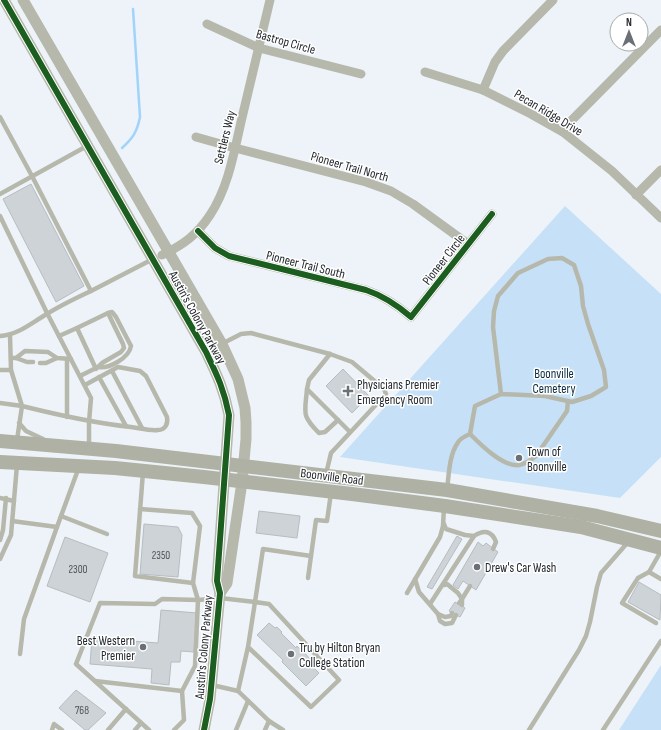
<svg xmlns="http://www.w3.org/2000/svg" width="661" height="730" font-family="'Sofia Sans Condensed',sans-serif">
<rect width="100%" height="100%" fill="#edf3f9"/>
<!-- green -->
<g fill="#c6e1f7">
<polygon points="565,206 661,294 661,457 620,498 340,457"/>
<polygon points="661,665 661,730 619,730"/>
</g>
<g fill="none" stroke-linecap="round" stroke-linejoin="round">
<!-- stream -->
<path stroke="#a0d4fb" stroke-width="2.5" d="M122 148C133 138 137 132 140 117L133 9"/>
</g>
<!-- building -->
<g fill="#ced3d8" stroke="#b7bcc1">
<polygon points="31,184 84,286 56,302 3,199"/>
<polygon points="343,369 369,396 352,413 326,386"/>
<polygon points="259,511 300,516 297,538 256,533"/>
<polygon points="144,524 178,527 182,535 178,577 140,574"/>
<polygon points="457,536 462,539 432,589 427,587"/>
<polygon points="65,537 108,553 90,602 47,586"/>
<polygon points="478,542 483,546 486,543 498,552 476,590 463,581 458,589 453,585"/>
<polygon points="639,582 661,595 660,620 628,602"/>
<polygon points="455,602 465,608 460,617 449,611"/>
<polygon points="161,610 197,613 194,652 181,651 180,662 171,662 169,685 151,683 152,669 90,664 92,638 158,643"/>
<polygon points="269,623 275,628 277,627 282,632 281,633 296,648 297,646 303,652 304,652 315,665 313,667 319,673 306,686 282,662 283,660 257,635"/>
<polygon points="76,690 106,713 88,730 85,730 59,708"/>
</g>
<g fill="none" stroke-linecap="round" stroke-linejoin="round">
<!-- service -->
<g stroke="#b7b8ac" stroke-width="4.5">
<polyline points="0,117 32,176 91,291 153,259"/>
<polyline points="0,194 87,146"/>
<polyline points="0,216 47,313 91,398 89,422 89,447"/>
<path d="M77 328 108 313 112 312 116 317 131 346C129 358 109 369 98 367"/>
<path d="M10 335 11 370 22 406C58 415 94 423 131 427 139 428 150 431 158 430 166 430 168 423 167 417L146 376 140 371 118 367 85 385"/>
<path d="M0 336C18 335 31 323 47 314 61 305 76 298 91 291"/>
<polyline points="59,336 77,328 96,369"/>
<polyline points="206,352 241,334 251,333 330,354 352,362 384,389 386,394 331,453 326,474"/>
<polyline points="330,354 309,380 307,389 350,432"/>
<polyline points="11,358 16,358 25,351 48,352 57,358 71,359"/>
<polyline points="16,358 27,362 33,362"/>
<polyline points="40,363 46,363 57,358"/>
<polyline points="0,370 11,370"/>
<polyline points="112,371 142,428"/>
<polyline points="80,376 98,367 102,363 121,352 124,348 123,344 108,313"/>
<polyline points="99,377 126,426"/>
<path d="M307 389C305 413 301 415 319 433L325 432 338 420"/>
<polyline points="0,403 22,406 17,440"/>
<polyline points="67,417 67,359"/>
<polyline points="19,423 26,431 43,439"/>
<polyline points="470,434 475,406 501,394 545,396 572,402 591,396 606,387 604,370 588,324 583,306 581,286 574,265 562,258 548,259 518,273 498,296 494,311 493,327 501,394"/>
<path d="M470 434C481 445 503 467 519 465 525 464 531 460 536 456L567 411 568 401"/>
<polyline points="143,472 135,576 193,583 198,600 195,666 182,691 184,720 174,730"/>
<path d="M447 489C449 475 449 456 457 444 459 439 465 436 470 434"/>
<polyline points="0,498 14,501"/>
<polyline points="140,509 192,513 200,526 193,583"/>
<polyline points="61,516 107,534"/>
<polyline points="12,521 57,527 79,467"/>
<polyline points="444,524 446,529 465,535 474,536"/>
<polyline points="0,540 3,530 6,498"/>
<polyline points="661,551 649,572 661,579"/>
<polyline points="0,559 11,535 17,465"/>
<polyline points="649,572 638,578 622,603 656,623"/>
<polyline points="308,578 311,556"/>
<polyline points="415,579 419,592 438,614 445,617 451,616 452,613"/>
<polyline points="444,585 447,584 458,593 462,599 459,603"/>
<polyline points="407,593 440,537 443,526 444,507"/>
<path d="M430 604 474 536C484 529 492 531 496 542L493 549"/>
<polyline points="462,605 462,599 470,586"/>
<polyline points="438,614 440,621 445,624 452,623 456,615"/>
<polyline points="20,654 24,619 57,527"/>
<polyline points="95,681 182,691"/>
<polyline points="212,685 238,691 269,721 265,730"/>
<polyline points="238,691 248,647 255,602 269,604 339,680 311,707 248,647"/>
<polyline points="269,721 283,730"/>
<polyline points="52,730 54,724 62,730"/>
<polyline points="108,730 126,709"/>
<polyline points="135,730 141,723"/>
<polyline points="149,730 76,664 100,603 155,604 162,599 198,600 220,598 255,602 263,549 311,556 316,520 327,521 331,493"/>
<polyline points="236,730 248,701"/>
<polyline points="529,730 579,650 586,636 590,622 597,587 601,573 629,541"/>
<polyline points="603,730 661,641"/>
</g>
<!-- minor -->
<g stroke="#b7b8ac" stroke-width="9">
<polyline points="207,24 259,48 361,74"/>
<polyline points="425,72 483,90 531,114 563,132 612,171 661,218"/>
<polyline points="483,90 495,62 503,51 553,0"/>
<polyline points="563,132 569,123 661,30"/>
<polyline points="196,137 235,148 366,182 391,191 413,204 468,244"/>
<polyline points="636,195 661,170"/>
<path d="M198 231 215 248 229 256 366 290C384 296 397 305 411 317L492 214"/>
<path d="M162 255C183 245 197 235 210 215 228 188 234 153 241 122 251 81 260 41 270 0"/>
</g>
<!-- tertiary -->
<g stroke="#b7b8ac" stroke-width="11">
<path d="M4 0 206 352C217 375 224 389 229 415L217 581 220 593 210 699 204 730"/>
<polyline points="23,0 222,344 238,379 245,408 246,422 246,439 242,482 227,583 220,593"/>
</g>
<!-- primary -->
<g stroke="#afb1a4" stroke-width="14">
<polyline points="0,441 116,451 447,490 597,516 661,531"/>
<polyline points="0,462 115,468 204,477 352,494 445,506 581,527 661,548"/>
</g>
<!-- cycleway casing -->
<g stroke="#fff" stroke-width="8">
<g id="cycleway">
<path d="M4 0 206 352C217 375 224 389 229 415L217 581 220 593 210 699 204 730"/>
<path d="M198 231 215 248 229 256 366 290C384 296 397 305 411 317L492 214"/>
</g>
</g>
<!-- cycleway -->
<use href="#cycleway" stroke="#1b5e20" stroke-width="6"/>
</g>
<!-- markers -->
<g fill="#6a7075" stroke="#fff" stroke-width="1.5">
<path d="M346 385h4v4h4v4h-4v4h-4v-4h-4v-4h4z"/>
<circle cx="519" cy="458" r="4"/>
<circle cx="477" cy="567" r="4"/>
<circle cx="143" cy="647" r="4"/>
<circle cx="291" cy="654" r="4"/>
</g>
<g text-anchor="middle" stroke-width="3" stroke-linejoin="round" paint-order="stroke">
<!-- number labels -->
<g font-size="11" fill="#4e5458">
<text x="161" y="559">2350</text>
<text x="78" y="573">2300</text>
<text x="82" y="714">768</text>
</g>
<!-- street labels -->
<g font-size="13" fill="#24292e" stroke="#fff">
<text transform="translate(286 41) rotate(16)" y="5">Bastrop Circle</text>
<text transform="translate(549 112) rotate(31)" y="5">Pecan Ridge Drive</text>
<text transform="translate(224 137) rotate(-76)" y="5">Settlers Way</text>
<text transform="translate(350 166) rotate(16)" y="5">Pioneer Trail North</text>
<text transform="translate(443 259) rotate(-52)" y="5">Pioneer Circle</text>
<text transform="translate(306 264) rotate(14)" y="5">Pioneer Trail South</text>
<text transform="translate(198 317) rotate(61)" y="5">Austin's Colony Parkway</text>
<text transform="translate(332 476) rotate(7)" y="5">Boonville Road</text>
<text transform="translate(203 647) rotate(-85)" y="5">Austin's Colony Parkway</text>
</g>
<!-- park labels -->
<g font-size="13" fill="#0d2c42" stroke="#fff">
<text x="554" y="378">Boonville<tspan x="554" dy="15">Cemetery</tspan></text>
</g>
<!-- poi labels -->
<g font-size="13" fill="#24292e" stroke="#fff" text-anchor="start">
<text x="357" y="389">Physicians Premier<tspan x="357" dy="15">Emergency Room</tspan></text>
<text x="527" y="456">Town of<tspan x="527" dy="15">Boonville</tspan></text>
<text x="485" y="572">Drew's Car Wash</text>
<text x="135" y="645" text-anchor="end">Best Western<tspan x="135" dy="15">Premier</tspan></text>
<text x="299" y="652">Tru by Hilton Bryan<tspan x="299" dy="15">College Station</tspan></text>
</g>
</g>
<!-- north arrow -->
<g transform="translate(629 32)"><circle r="19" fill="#ffffff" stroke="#a7a9ab"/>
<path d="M0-3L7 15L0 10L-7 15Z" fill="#6a7075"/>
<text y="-6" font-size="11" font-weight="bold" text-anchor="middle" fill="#24292e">N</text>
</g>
</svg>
